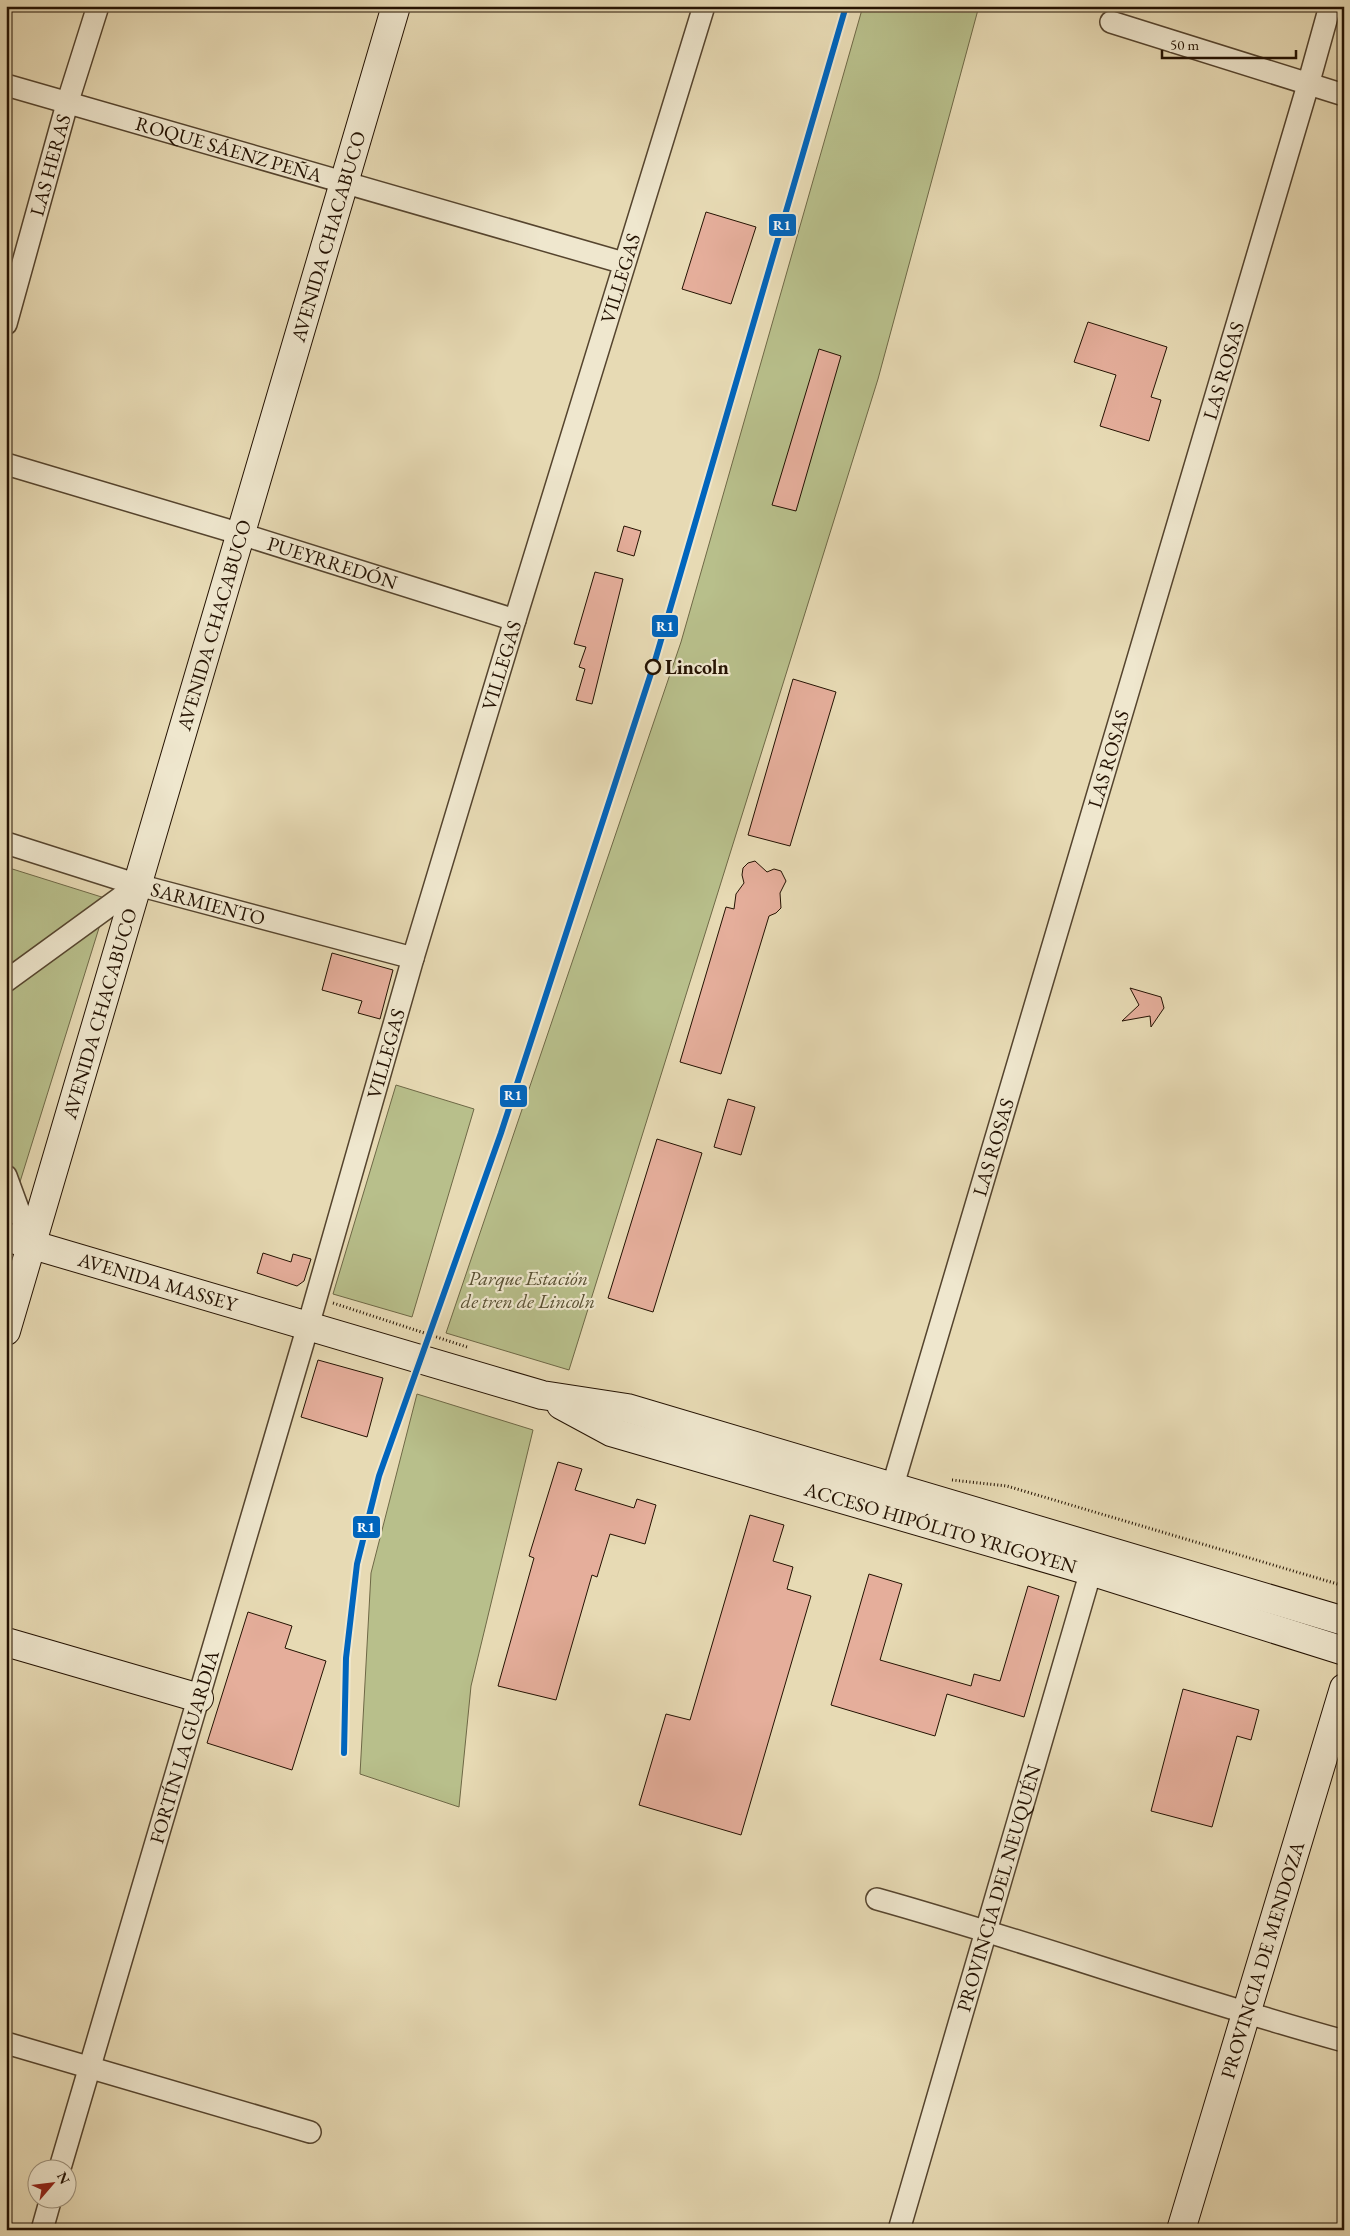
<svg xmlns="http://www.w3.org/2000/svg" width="1350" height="2236" font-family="'EB Garamond',serif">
<rect width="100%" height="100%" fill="#e7dab4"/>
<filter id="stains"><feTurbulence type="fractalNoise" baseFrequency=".004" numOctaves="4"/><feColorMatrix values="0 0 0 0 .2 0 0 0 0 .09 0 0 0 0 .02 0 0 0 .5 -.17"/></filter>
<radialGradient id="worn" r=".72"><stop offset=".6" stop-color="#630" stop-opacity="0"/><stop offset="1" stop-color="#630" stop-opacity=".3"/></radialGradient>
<!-- green -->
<g fill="#b8bf8b" stroke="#6e6846">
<polygon points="863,6 979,6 878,379 569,1370 446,1333 681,642"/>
<polygon points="6,867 108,899 10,1214 6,1213"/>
<polygon points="396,1085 474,1109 412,1317 333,1294"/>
<polygon points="417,1394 533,1430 471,1686 459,1807 360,1774 371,1573"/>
</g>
<!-- building -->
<g fill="#e5ae9b" stroke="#241202">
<polygon points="706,212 756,227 731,304 682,289"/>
<polygon points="1088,322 1167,347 1151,397 1161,400 1149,441 1100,426 1116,375 1074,362"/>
<polygon points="819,349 841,356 796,511 772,505"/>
<polygon points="624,526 641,531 634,556 617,551"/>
<polygon points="595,572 623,579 592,704 576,700 585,669 579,667 586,647 574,644"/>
<polygon points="793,679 836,692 790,846 748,835"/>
<polygon points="755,861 767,872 774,869 781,871 786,881 780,893 781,908 776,913 769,916 721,1074 680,1062 726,907 734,909 736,894 744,883 742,875 743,868 748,863"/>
<polygon points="332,953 393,970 380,1019 358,1013 362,1001 322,990"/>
<polygon points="1130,988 1161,997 1164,1008 1151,1027 1150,1016 1122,1021 1139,1005"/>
<polygon points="728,1099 755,1107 741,1155 714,1147"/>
<polygon points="657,1139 702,1153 653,1312 608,1298"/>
<polygon points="263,1253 291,1262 293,1254 311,1259 304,1281 297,1286 257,1273"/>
<polygon points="318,1360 383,1378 367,1437 301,1417"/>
<polygon points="558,1462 582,1469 575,1490 634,1508 637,1499 656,1505 645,1544 610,1534 597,1577 592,1575 556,1700 498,1686 534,1558 529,1556"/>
<polygon points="750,1515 784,1525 773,1561 793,1567 787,1589 811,1596 741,1835 639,1805 666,1714 690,1720"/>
<polygon points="869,1574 902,1584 880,1660 971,1686 974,1674 1000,1681 1028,1586 1059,1596 1024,1717 947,1694 935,1736 831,1705"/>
<polygon points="248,1612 292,1626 285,1648 326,1661 292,1770 207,1743"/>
<polygon points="1183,1689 1259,1710 1251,1740 1237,1736 1212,1827 1151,1811"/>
</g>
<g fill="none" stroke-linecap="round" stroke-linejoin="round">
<!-- street casing -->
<g stroke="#55442e" stroke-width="24">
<g id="street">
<polyline points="1111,22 1344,95"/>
<path id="s1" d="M6 85 624 263"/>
<path id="s2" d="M6 324 67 104 98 6"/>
<path id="s3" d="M6 464 241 534 515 620"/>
<path id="s4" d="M6 843 138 885 413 958"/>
<polyline points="6,981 138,885"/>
<polyline points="6,1176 31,1244"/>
<path id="s5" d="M888 1502 1308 85 1330 6"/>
<path d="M877 1899C1034 1943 1187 1998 1344 2041"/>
<polyline points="6,2043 310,2132"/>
<path id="s6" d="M60 2168 308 1326 413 958 515 620 704 6"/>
<polyline points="42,2230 51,2198"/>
<path id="s7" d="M899 2230 1095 1557"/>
</g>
</g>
<!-- secondary casing -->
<g stroke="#241202" stroke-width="30">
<g id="secondary">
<path id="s8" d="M6 1237 542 1395 627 1408 1344 1621"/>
<path id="s9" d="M6 1331 396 6"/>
<path id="s10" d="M561 1405 611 1432 1090 1571 1344 1651"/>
<polyline points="6,1642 199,1698"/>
<path id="s11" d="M1181 2230 1344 1688"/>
</g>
</g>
<!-- path -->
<g stroke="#241202" stroke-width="3" stroke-dasharray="1 2.5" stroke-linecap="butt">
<polyline points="333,1303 467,1347"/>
<polyline points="952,1480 1007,1486 1344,1586"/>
</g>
<!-- street -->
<use href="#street" stroke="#efe7ce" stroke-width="21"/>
<!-- secondary -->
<use href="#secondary" stroke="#efe7ce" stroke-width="28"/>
<!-- rail-1 casing -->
<g stroke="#efe7ce" stroke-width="10">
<polyline id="rail-1" points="344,1753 346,1658 357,1564 379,1476 501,1133 654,664 846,6"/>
</g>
<!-- rail-1 -->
<use href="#rail-1" stroke="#0065bd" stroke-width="6"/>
</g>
<!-- markers -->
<circle fill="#efe7ce" stroke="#241202" stroke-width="2.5" cx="653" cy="667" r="7"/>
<g text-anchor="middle" stroke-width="4.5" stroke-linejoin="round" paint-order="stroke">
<!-- street labels -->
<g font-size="20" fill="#241202" stroke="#efe7ce">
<text dy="7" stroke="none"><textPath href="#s1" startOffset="232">ROQUE SÁENZ PEÑA</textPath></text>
<text dy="7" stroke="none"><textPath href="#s2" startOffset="165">LAS HERAS</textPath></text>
<text dy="7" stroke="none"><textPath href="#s9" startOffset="1141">AVENIDA CHACABUCO</textPath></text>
<text dy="7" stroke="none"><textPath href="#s6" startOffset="1971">VILLEGAS</textPath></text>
<text dy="7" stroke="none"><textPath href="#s5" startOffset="1180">LAS ROSAS</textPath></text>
<text dy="7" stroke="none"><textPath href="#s3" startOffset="341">PUEYRREDÓN</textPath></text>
<text dy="7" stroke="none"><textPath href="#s9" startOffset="736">AVENIDA CHACABUCO</textPath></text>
<text dy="7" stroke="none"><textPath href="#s6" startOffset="1566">VILLEGAS</textPath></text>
<text dy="7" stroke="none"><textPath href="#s5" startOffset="775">LAS ROSAS</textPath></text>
<text dy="7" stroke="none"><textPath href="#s4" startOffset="211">SARMIENTO</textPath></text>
<text dy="7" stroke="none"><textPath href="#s9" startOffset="331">AVENIDA CHACABUCO</textPath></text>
<text dy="7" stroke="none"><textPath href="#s6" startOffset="1161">VILLEGAS</textPath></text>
<text dy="7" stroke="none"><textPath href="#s5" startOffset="370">LAS ROSAS</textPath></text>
<text dy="7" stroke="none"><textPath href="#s8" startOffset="158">AVENIDA MASSEY</textPath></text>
<text dy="7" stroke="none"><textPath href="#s10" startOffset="400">ACCESO HIPÓLITO YRIGOYEN</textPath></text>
<text dy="7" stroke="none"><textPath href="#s6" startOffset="439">FORTÍN LA GUARDIA</textPath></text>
<text dy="7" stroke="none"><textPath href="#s7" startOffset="356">PROVINCIA DEL NEUQUÉN</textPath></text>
<text dy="7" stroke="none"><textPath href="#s11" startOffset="282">PROVINCIA DE MENDOZA</textPath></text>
</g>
<!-- stop labels -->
<g font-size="20" font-weight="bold" fill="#241202" stroke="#efe7ce" text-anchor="start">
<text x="665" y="674">Lincoln</text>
</g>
<!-- park labels -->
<g font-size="20" font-style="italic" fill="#584f32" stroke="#efe7ce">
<text x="528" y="1285">Parque Estación<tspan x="528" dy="23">de tren de Lincoln</tspan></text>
</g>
</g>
<g stroke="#efe7ce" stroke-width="2">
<rect x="768" y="213" width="29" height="24" rx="5" fill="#0065bd"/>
<rect x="651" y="614" width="28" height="24" rx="5" fill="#0065bd"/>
<rect x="499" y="1084" width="29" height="24" rx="5" fill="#0065bd"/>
<rect x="352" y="1515" width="29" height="24" rx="5" fill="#0065bd"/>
</g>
<g font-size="14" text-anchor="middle" font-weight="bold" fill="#fff">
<text x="782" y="230">R1</text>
<text x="665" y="631">R1</text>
<text x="513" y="1100">R1</text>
<text x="366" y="1532">R1</text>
</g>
<!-- margin -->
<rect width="1350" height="2236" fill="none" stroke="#e7dab4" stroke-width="25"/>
<rect x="8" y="8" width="1335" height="2221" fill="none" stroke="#241202" stroke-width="2.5"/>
<rect x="12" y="12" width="1325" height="2211" fill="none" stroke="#241202"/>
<!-- north arrow -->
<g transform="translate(52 2184) rotate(62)"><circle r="24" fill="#efe7ce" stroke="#9e927c"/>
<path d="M0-4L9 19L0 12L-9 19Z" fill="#8f2418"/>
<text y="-8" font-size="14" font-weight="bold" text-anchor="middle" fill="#241202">N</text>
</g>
<!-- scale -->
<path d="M1162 50v8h134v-8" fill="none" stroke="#241202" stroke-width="2.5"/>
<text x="1170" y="50" font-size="15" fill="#241202" stroke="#efe7ce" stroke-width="4" paint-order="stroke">50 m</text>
<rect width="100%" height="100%" filter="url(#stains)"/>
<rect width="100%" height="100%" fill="url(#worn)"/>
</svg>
